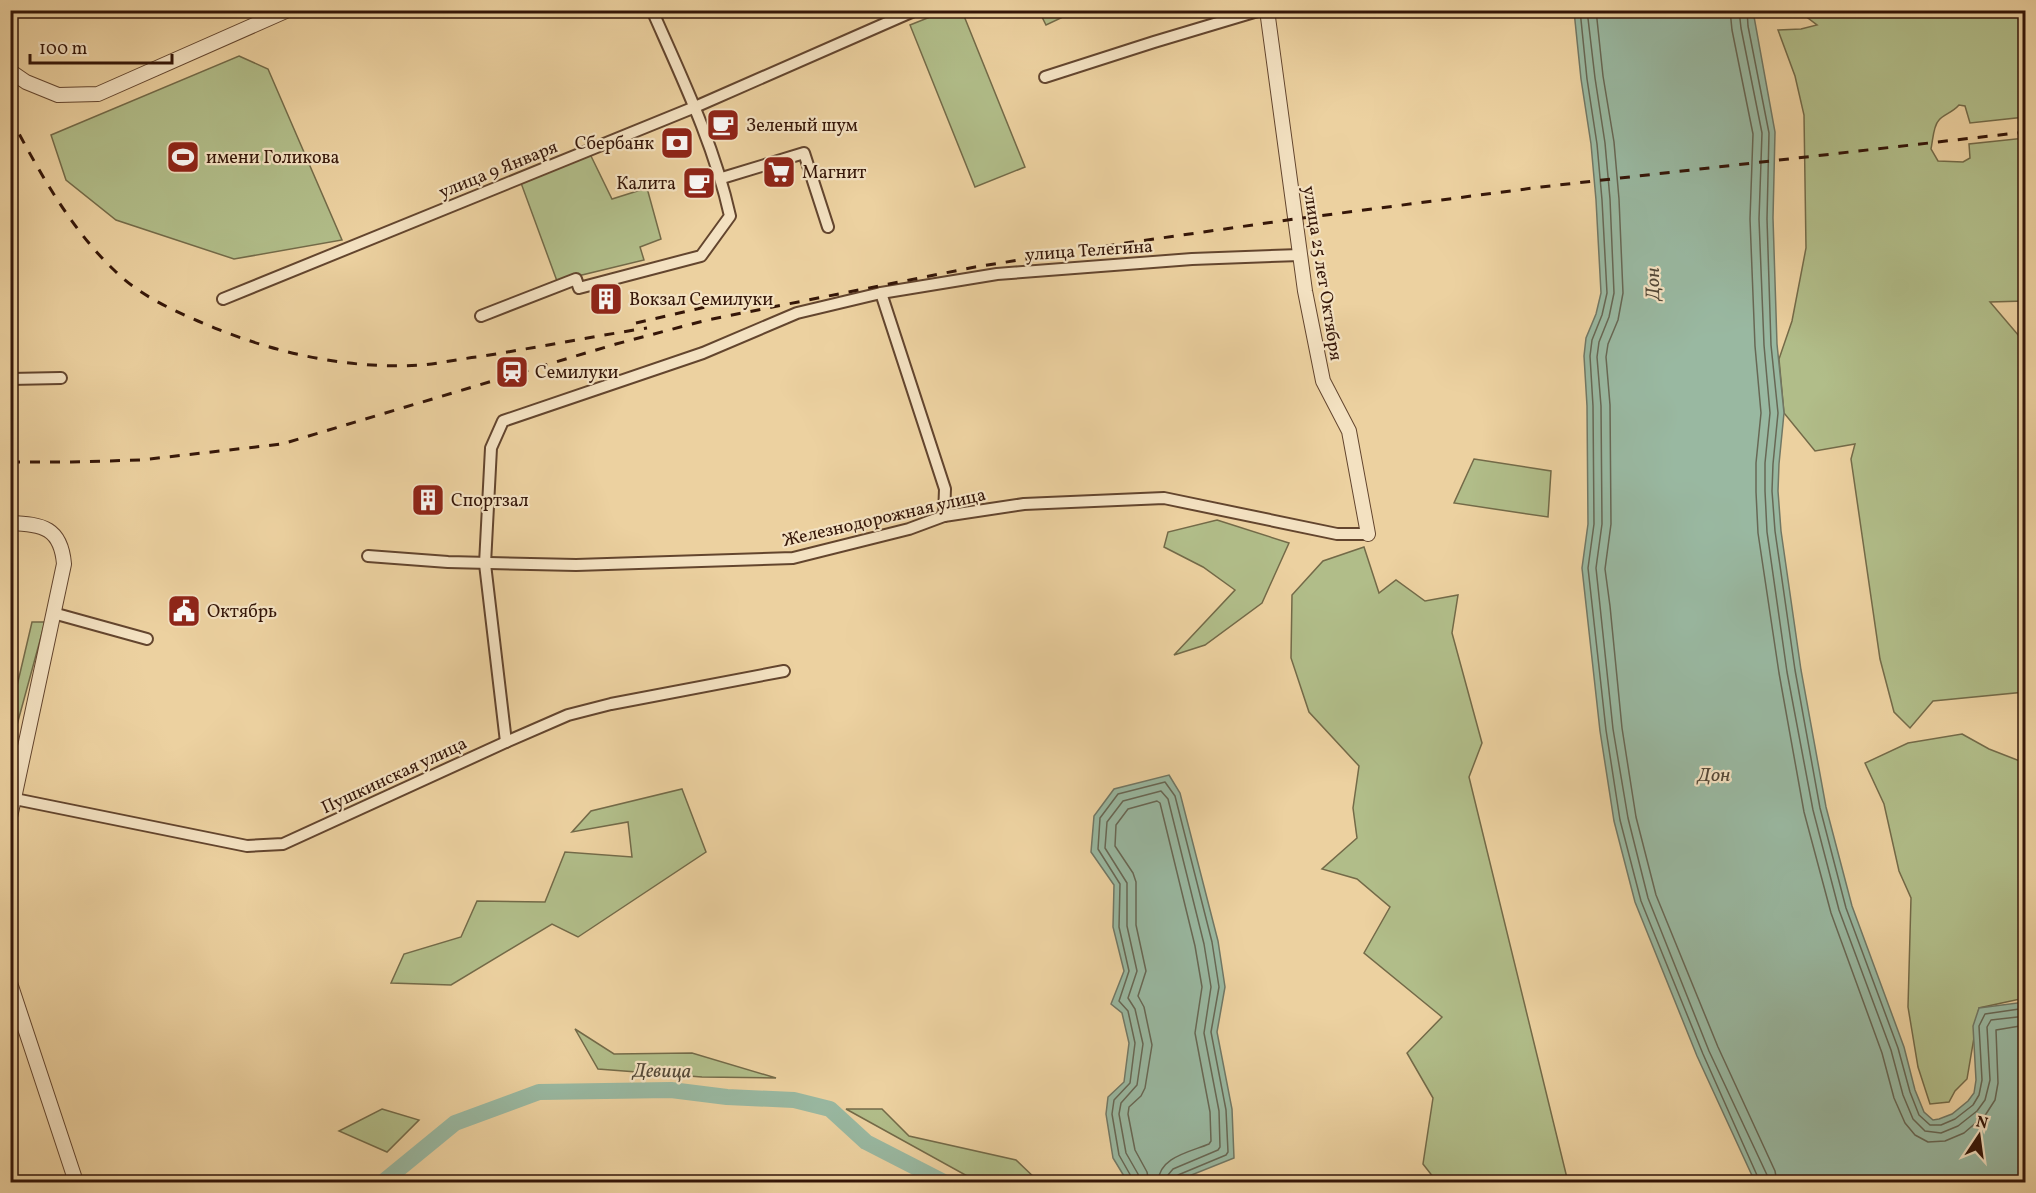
<svg xmlns="http://www.w3.org/2000/svg" width="2036" height="1193" font-family="Vollkorn,serif">
<rect width="100%" height="100%" fill="#ecd1a0"/>
<filter id="stains"><feTurbulence type="fractalNoise" baseFrequency=".00333" numOctaves="4"/><feColorMatrix values="0 0 0 0 .2 0 0 0 0 .09 0 0 0 0 .02 0 0 0 .5 -.17"/></filter>
<radialGradient id="worn" r=".72"><stop offset=".6" stop-color="#630" stop-opacity="0"/><stop offset="1" stop-color="#630" stop-opacity=".3"/></radialGradient>
<!-- green -->
<g fill="#b1bd89" stroke="#736a48" stroke-width="1.5">
<polygon points="945,11 962,11 1025,167 975,187 910,25"/>
<polygon points="1039,11 1057,11 1061,18 1046,25"/>
<path d="M1802 11H2025V117L1970 123 1965 106 1959 105C1952 113 1944 114 1939 120 1933 126 1933 140 1931 149L1938 161 1963 162 1970 158 1969 144 2025 138V301L1990 302 2025 343V692L1933 701 1910 728 1894 712 1880 659 1851 459 1855 444 1815 451 1784 413 1779 359 1792 321 1806 248 1804 115 1795 76 1778 30 1801 29 1817 25 1804 15Z"/>
<polygon points="239,56 268,69 342,240 234,259 116,220 66,180 51,135"/>
<polygon points="590,154 612,199 647,188 661,239 640,247 644,260 557,281 521,183"/>
<polygon points="1474,459 1551,471 1548,517 1454,503"/>
<polygon points="1217,520 1289,543 1262,603 1205,645 1174,655 1235,590 1203,567 1164,547 1168,532"/>
<polygon points="1364,547 1379,593 1396,580 1425,601 1458,595 1452,633 1482,743 1469,777 1568,1182 1437,1182 1423,1164 1433,1098 1407,1053 1442,1017 1364,953 1390,907 1357,879 1322,869 1357,838 1353,808 1359,766 1309,712 1291,658 1292,595 1323,561"/>
<polygon points="32,622 45,622 11,747 11,703 13,703"/>
<polygon points="1962,734 1989,749 2025,763 2025,998 1979,1008 1967,1079 1955,1091 1949,1102 1930,1104 1918,1067 1908,1007 1911,898 1899,871 1884,804 1865,763 1908,743"/>
<polygon points="682,789 706,852 578,937 552,924 451,985 391,983 404,954 461,937 477,901 545,902 565,852 632,857 628,822 572,832 591,811"/>
<polygon points="575,1029 614,1054 692,1053 776,1078 702,1077 598,1069"/>
<polygon points="382,1109 419,1120 387,1152 339,1131"/>
<polygon points="846,1109 882,1109 909,1136 1016,1160 1039,1182 978,1182"/>
</g>
<!-- water -->
<g fill="#99b8a1" stroke="#717764" stroke-width="1.5">
<polygon points="1574,11 1753,11 1775,132 1773,218 1777,344 1784,413 1779,464 1778,491 1781,531 1801,670 1826,807 1852,906 1904,1047 1915,1090 1924,1112 1933,1120 1939,1119 1952,1114 1968,1101 1974,1093 1976,1080 1973,1026 1979,1008 2025,1002 2025,1182 1755,1182 1697,1056 1635,902 1614,821 1600,731 1582,568 1588,524 1587,406 1584,356 1586,338 1596,314 1601,293 1596,200 1591,144 1581,79"/>
<polygon points="1169,775 1180,793 1218,941 1225,987 1217,1032 1232,1109 1234,1158 1174,1182 1131,1182 1127,1181 1113,1158 1106,1114 1108,1097 1124,1082 1129,1043 1122,1013 1111,1004 1124,971 1113,927 1114,885 1091,852 1094,816 1114,789"/>
</g>
<g fill="none" stroke-linecap="round" stroke-linejoin="round">
<!-- shore -->
<g stroke="#676754" stroke-width="1.5">
<polyline points="1580,10 1587,79 1597,144 1602,200 1607,293 1602,315 1592,340 1590,356 1593,406 1594,524 1588,568 1606,730 1620,820 1641,901 1703,1054 1760,1182"/>
<polyline points="1587,10 1595,78 1605,143 1610,199 1614,293 1609,317 1599,342 1597,357 1601,406 1602,524 1596,568 1613,729 1628,818 1648,898 1709,1051 1767,1175 1768,1182"/>
<polyline points="1596,10 1603,76 1614,142 1619,199 1623,293 1618,320 1608,344 1606,357 1610,405 1611,524 1605,569 1610,606 1622,728 1636,817 1656,895 1718,1047 1775,1171 1777,1182"/>
<polyline points="1730,10 1732,30 1753,134 1750,219 1755,346 1761,413 1756,463 1756,492 1758,533 1779,673 1804,812 1831,913 1882,1053 1894,1098 1905,1123 1915,1135 1928,1142 1945,1141 1964,1133 1986,1114 1995,1100 1998,1083 1996,1030 2026,1025"/>
<polyline points="1739,10 1741,28 1762,133 1759,219 1764,345 1770,413 1765,463 1765,491 1767,532 1787,672 1813,810 1839,910 1891,1050 1903,1095 1913,1119 1925,1131 1941,1133 1958,1126 1977,1111 1985,1100 1990,1080 1987,1027 1991,1020 2026,1016"/>
<polyline points="1747,10 1748,26 1769,133 1767,219 1771,345 1778,413 1773,464 1772,491 1775,531 1795,670 1820,808 1846,908 1898,1048 1910,1092 1919,1115 1930,1125 1941,1125 1955,1119 1973,1105 1979,1095 1982,1080 1979,1026 1985,1014 2026,1008"/>
<polyline points="1132,1182 1132,1178 1119,1155 1112,1114 1114,1100 1130,1083 1135,1043 1128,1011 1119,1001 1129,971 1119,927 1120,884 1098,849 1100,818 1118,794 1165,782 1175,796 1212,942 1219,987 1211,1032 1226,1110 1228,1152 1226,1155 1178,1175 1174,1182"/>
<polyline points="1140,1182 1138,1174 1126,1153 1119,1114 1121,1103 1137,1085 1143,1044 1135,1009 1128,998 1137,971 1127,926 1127,883 1105,848 1107,822 1123,801 1161,791 1168,799 1204,944 1211,987 1204,1033 1219,1111 1220,1147 1218,1150 1173,1169 1168,1175 1167,1182"/>
<path d="M1149 1182 1147 1172 1135 1150 1128 1114 1129 1107 1141 1096 1145 1088 1152 1045 1144 1007 1138 996 1146 971 1136 925V882L1133 873 1115 846 1116 825 1128 809 1157 801 1160 803 1195 946 1202 987 1195 1033 1210 1112 1211 1141 1209 1144C1190 1152 1159 1157 1158 1182"/>
</g>
<!-- river -->
<polyline stroke="#99b8a1" stroke-width="16" points="383,1182 455,1123 539,1092 671,1090 727,1097 794,1100 830,1109 866,1142 944,1182"/>
<!-- minor casing -->
<g stroke="#63452e" stroke-width="14">
<g id="minor">
<polyline points="1045,77 1154,42 1261,10"/>
<polyline points="722,178 804,153 828,227"/>
<polyline points="881,293 945,489 944,516"/>
<polyline points="223,299 695,107 916,10"/>
<path d="M481 316 576 279 579 288 701 256 730 216C714 144 682 78 652 10"/>
<polyline points="10,379 61,378"/>
<polyline points="368,556 448,562 576,565 793,558 909,529 944,516 1024,504 1164,498 1337,534 1368,534"/>
<polyline points="53,613 147,639"/>
<polyline points="506,742 485,564 491,448 503,421 703,353 797,313 881,293 997,274 1192,259 1300,255"/>
<polyline points="15,799 247,846 283,844 506,742 568,715 611,704 784,671"/>
</g>
</g>
<!-- tertiary casing -->
<g stroke="#63452e" stroke-width="16">
<g id="tertiary">
<polyline points="1267,10 1305,291 1323,381 1349,431 1368,534"/>
<polyline points="10,71 26,82 58,95 98,94 288,10"/>
<path d="M10 523C43 524 61 528 64 564L10 817"/>
<polyline points="10,983 76,1182"/>
</g>
</g>
<!-- minor -->
<use href="#minor" stroke="#f3e1c1" stroke-width="10"/>
<!-- tertiary -->
<use href="#tertiary" stroke="#f3e1c1" stroke-width="14"/>
<!-- rail -->
<g stroke="#351608" stroke-width="3" stroke-dasharray="10 10" stroke-linecap="butt">
<path d="M10 117C39 171 69 227 114 270 138 294 168 308 198 321 269 352 346 370 423 365 441 363 459 359 477 357 534 348 590 337 647 328"/>
<polyline points="636,323 736,300"/>
<polyline points="10,462 71,462 141,460 282,444 616,344 707,320 975,267 1126,243 1295,219 1541,187 2026,132"/>
</g>
</g>
<!-- icons -->
<defs>
<g id="cafe-square" transform="scale(1.725)"><rect x="-9" y="-9" width="18" height="18" rx="4" fill="#8f2418" stroke="#f3e1c1"/><path d="M-5.5-4.5H6V0H3Q3 3.5 0 3.5H-2.5Q-5.5 3.5-5.5 0ZM3-3.2v2h1.7v-2ZM-6 4.5H4V6H-6Z" fill="#fff"/></g>
<g id="bank-square" transform="scale(1.725)"><rect x="-9" y="-9" width="18" height="18" rx="4" fill="#8f2418" stroke="#f3e1c1"/><path d="M-6-4H6V4H-6ZM0-2.3a2.3 2.3 0 1 0 0 4.6a2.3 2.3 0 1 0 0-4.6Z" fill="#fff"/></g>
<g id="stadium-square" transform="scale(1.725)"><rect x="-9" y="-9" width="18" height="18" rx="4" fill="#8f2418" stroke="#f3e1c1"/><path d="M0-5a6.5 5 0 1 0 0 10a6.5 5 0 1 0 0-10ZM-3.5-1.8h7v3.6h-7Z" fill="#fff"/></g>
<g id="supermarket-square" transform="scale(1.725)"><rect x="-9" y="-9" width="18" height="18" rx="4" fill="#8f2418" stroke="#f3e1c1"/><path d="M-6-5.5h2.5l.6 2H6L4.5 2H-2.5L-4.4-4H-6ZM-1.5 3.2a1.3 1.3 0 1 0 .1 0ZM3 3.2a1.3 1.3 0 1 0 .1 0Z" fill="#fff"/></g>
<g id="building-square" transform="scale(1.725)"><rect x="-9" y="-9" width="18" height="18" rx="4" fill="#8f2418" stroke="#f3e1c1"/><path d="M-4-6H4V6H1V3H-1V6H-4ZM-2.5-4.3h1.7v1.8h-1.7ZM.8-4.3h1.7v1.8H.8ZM-2.5-1h1.7V.8h-1.7ZM.8-1h1.7V.8H.8Z" fill="#fff"/></g>
<g id="station-square" transform="scale(1.725)"><rect x="-9" y="-9" width="18" height="18" rx="4" fill="#8f2418" stroke="#f3e1c1"/><path d="M-3-6H3Q5-6 5-4V2Q5 4 3 4L4.5 6H3L1.5 4h-3L-3 6H-4.5L-3 4Q-5 4-5 2V-4Q-5-6-3-6ZM-3.5-4v3h7v-3ZM-3.5 1v1.5H-2V1ZM2 1v1.5H3.5V1Z" fill="#fff"/></g>
<g id="civic-square" transform="scale(1.725)"><rect x="-9" y="-9" width="18" height="18" rx="4" fill="#8f2418" stroke="#f3e1c1"/><path d="M-.6-6.5H3V-4.5H.6V-3L4-1V1h2V6H-6V1h2V-1L-.6-3ZM-1.2 2.5V6h2.4V2.5Z" fill="#fff"/></g>
</defs>
<g fill-rule="evenodd">
<use href="#cafe-square" x="723" y="125"/>
<use href="#bank-square" x="677" y="143"/>
<use href="#stadium-square" x="183" y="157"/>
<use href="#supermarket-square" x="779" y="172"/>
<use href="#cafe-square" x="699" y="183"/>
<use href="#building-square" x="606" y="299"/>
<use href="#station-square" x="512" y="372"/>
<use href="#building-square" x="428" y="500"/>
<use href="#civic-square" x="184" y="611"/>
</g>
<g text-anchor="middle" stroke-width="4.5" stroke-linejoin="round" paint-order="stroke">
<!-- poi labels -->
<g font-size="18" fill="#351608" stroke="#f3e1c1" text-anchor="start">
<text x="746" y="131">Зеленый шум</text>
<text x="654" y="149" text-anchor="end">Сбербанк</text>
<text x="206" y="163">имени Голикова</text>
<text x="802" y="178">Магнит</text>
<text x="676" y="189" text-anchor="end">Калита</text>
<text x="629" y="305">Вокзал Семилуки</text>
<text x="535" y="378">Семилуки</text>
<text x="451" y="506">Спортзал</text>
<text x="207" y="617">Октябрь</text>
</g>
<!-- street labels -->
<g font-size="18" fill="#351608" stroke="#f3e1c1">
<text transform="translate(498 169) rotate(-22)" y="6">улица 9 Января</text>
<text transform="translate(1089 250) rotate(-4)" y="6">улица Телегина</text>
<text transform="translate(1323 273) rotate(81)" y="6">улица 25 лет Октября</text>
<text transform="translate(884 517) rotate(-13)" y="6">Железнодорожная улица</text>
<text transform="translate(394 775) rotate(-25)" y="6">Пушкинская улица</text>
</g>
<!-- water labels -->
<g font-size="20" font-style="italic" fill="#534736" stroke="#f3e1c1">
<text transform="translate(1652 284) rotate(-91)" y="7">Дон</text>
<text x="1714" y="781">Дон</text>
<text transform="translate(662 1070) rotate(1)" y="7">Девица</text>
</g>
</g>
<!-- margin -->
<rect width="2036" height="1193" fill="none" stroke="#ecd1a0" stroke-width="36"/>
<rect x="12" y="12" width="2012" height="1169" fill="none" stroke="#351608" stroke-width="3"/>
<rect x="18" y="18" width="2000" height="1157" fill="none" stroke="#351608" stroke-width="1.5"/>
<!-- north arrow -->
<g transform="translate(1979 1136) rotate(13)" stroke="#f3e1c1" stroke-width="4.5" paint-order="stroke">
<path d="M0-4.5L10 22L0 15L-10 22Z" fill="#351608"/>
<text y="-9" font-size="16" font-weight="bold" text-anchor="middle" fill="#351608">N</text>
</g>
<!-- scale -->
<path d="M30 54v9h142v-9" fill="none" stroke="#351608" stroke-width="3"/>
<text x="39" y="54" font-size="18" fill="#351608" stroke="#f3e1c1" stroke-width="4.5" paint-order="stroke">100 m</text>
<rect width="100%" height="100%" filter="url(#stains)"/>
<rect width="100%" height="100%" fill="url(#worn)"/>
</svg>
